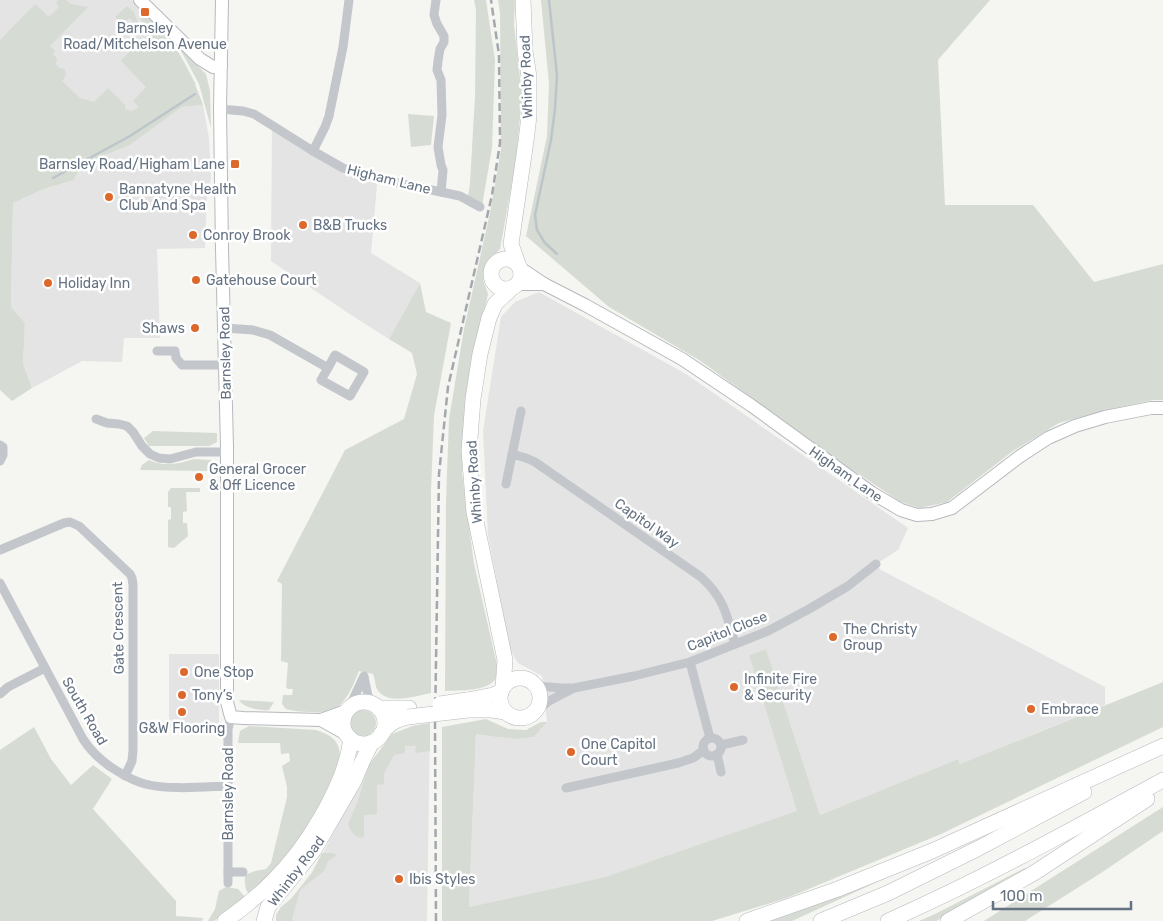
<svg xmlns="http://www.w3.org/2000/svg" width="1163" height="921" font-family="Rubik,sans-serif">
<rect width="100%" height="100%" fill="#f5f5f2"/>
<!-- built -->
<g fill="#e3e4e3">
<polygon points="0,0 132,0 163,33 179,53 196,84 110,134 0,42"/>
<polygon points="203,105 209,138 211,179 207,193 205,248 157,249 160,338 124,338 122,362 82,361 32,388 23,364 25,323 11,307 13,203 44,189 74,180 81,165 130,145 182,107"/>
<polygon points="272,125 377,184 371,253 420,283 389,339 348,313 271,261"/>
<polygon points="539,292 686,374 908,528 898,550 876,564 881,570 1105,687 1105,705 960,764 958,759 820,815 766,649 749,655 798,811 605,877 469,907 476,734 496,737 517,739 534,737 547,722 542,676 518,663 510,650 488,535 483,431 501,317 515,302"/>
<polygon points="169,654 219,654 219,726 169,727"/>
<polygon points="430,723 427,921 276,921 276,915 281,907 291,899 312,872 322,855 368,766 392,734 413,726"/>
</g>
<!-- green -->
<g fill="#d6dcd3">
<path d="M58 0H66L71 4 88 7 50 46 55 51 53 54 57 59 56 64 59 68 65 69 66 75 62 81 80 98 94 102 108 88 125 105V109L132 111 139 107 133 101 146 87 121 61 141 39 143 41 148 35V29C142 23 139 16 139 8 147 16 156 24 164 33 182 55 194 79 203 105L182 107 130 145 81 165 74 180 44 189 13 203 11 307 25 323 23 364 32 388 12 401 0 390V40L35 4 49 17 59 7 56 3Z"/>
<polygon points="474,0 486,0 495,60 492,148 482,206 468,197 470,183 475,96 476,10"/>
<path d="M498 0H515L514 25 522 96 516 160 500 249 488 263 483 280 488 294 468 385 462 473 474 564 497 665C497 669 497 675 496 678 489 692 458 690 445 691L446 500 449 419 464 329 490 213 501 149 500 13Z"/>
<polygon points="541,0 990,0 938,60 945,205 1033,205 1094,282 1163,264 1163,400 1153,400 1102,411 1059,423 1013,451 947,502 920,508 901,502 848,467 699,360 609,307 526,236 547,136 549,84"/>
<polygon points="127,6 134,12 140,28 129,18 123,24 115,17"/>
<polygon points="180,49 206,74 210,91 211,128 199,84"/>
<polygon points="408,114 434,116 431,145 411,147"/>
<path d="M420 283 426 312 451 323 434 416 431 491V693C416 696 386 706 377 689 375 685 375 678 373 674L359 671C353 685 346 706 329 712 323 713 316 712 310 712 301 712 294 711 286 709L282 704 283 695H292L293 689H288L286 687 288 663 281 661 282 584 277 581 345 450 404 419 417 374 412 353 389 339Z"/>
<polygon points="153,431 217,433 217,442 209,446 149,446 144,438"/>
<path d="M194 459 211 460V471L140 470 142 465 149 460C165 467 178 464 194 459Z"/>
<polygon points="171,488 200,488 200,492 186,492 187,511 183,512 183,523 187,523 188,536 174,548 168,547 168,520 171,519 171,507 168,507 168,492"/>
<polygon points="766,649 820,815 958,759 960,764 1163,682 1163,727 941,834 787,898 712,921 442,921 442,727 486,719 508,729 526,730 541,722 547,722 534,737 517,739 496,737 476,734 469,907 605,877 797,811 749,655"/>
<path d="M239 700 274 702 269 710C260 711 244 708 239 700Z"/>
<circle cx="363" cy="723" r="13"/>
<path d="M430 723V751L415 753 416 746H405V753L394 755 384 773V784L377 785V814L364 815V835L363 838C354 837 351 832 348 824L358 801 368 766 392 734 413 726Z"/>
<path d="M249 726 316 730C326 733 337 738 339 749 342 759 336 769 332 778 317 814 296 847 269 876 263 882 256 888 249 894 244 888 245 883 245 875L255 871 266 869 271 863 287 797V787L282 766 290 761 289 753 281 754 280 743H238L240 731Z"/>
<polygon points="34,727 51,759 71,785 93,765 112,779 93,809 176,901 176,916 203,918 202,921 0,921 0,750"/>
<polygon points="1163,807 1163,831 1101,873 1025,921 984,921"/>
<polygon points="322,853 333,853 337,855 328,861 324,871 300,890 292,919 294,921 276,921 276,915 281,907 291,899 312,873"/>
<polygon points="923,861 792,921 765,921"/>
<polygon points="1025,868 1027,870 936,921 919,921 935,914"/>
<polygon points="226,887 238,889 245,897 214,921 208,921 215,909 219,891"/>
</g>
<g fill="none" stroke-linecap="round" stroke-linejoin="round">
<!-- stream -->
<g stroke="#bcc5ca" stroke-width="2.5">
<polyline points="549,0 557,75 555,109 551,140 535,215 537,230 545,243 557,254"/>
<polyline points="53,178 130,136 195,94"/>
</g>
<!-- secondary casing -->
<g stroke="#b6b9be" stroke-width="14">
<g id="secondary">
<polyline points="140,0 200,59 213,67 221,66"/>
<polyline points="222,0 220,109 222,249 227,446 227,702 231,717 243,718 321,720 346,711"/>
<polyline points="520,268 544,284 585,305 682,359 752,406 872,493 901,510 917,515 932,514 952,508 1019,457 1048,438 1075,426 1105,417 1151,408 1163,408"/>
<polyline points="516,284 544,284"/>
<polyline points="321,720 346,734"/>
</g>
</g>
<!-- highway casing -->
<g stroke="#b6b8bc" stroke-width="16">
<g id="highway">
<circle cx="506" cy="274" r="15"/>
<polyline points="518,264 511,244 526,141 529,116 529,77 525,51 523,0"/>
<circle cx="520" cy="698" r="20"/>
<polyline points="503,688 505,660 474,512 469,451 473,399 480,354 489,318 495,304 513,287"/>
<polyline points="467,700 493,695 501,692"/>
<circle cx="364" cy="723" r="21"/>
<polyline points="379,708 409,708"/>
<polyline points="468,710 492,710 505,712"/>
<path d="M381 734C390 723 395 720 408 717"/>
<path d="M225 921C242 909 258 896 272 882 306 849 345 786 351 739"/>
<polyline points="264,921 268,907 314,850 325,831 354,781 362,762 372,742"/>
<polyline points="747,921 838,889 932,851 1163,746"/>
<polyline points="821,921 888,893 977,849 1084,792"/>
<path d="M888 921C983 879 1073 829 1163 780"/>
<polyline points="948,921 1034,873 1147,799"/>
</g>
</g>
<!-- street -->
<g stroke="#c3c6ca" stroke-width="9">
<polyline points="436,0 434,15 437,24 444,36 444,42 440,49 438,61 437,70 441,80 442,115 438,147 441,165 443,170 441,192"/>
<polyline points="220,109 243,111 254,114 313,151 343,168 384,180 460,196 480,207"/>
<polyline points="313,151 325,127 329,116 343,47 349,0"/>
<polyline points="225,328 253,330 270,335 328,368 321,380 350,396 364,372 335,355 328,368"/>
<polyline points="157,351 175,351 176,358 182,365 225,365"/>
<polyline points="96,419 107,423 119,424 127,426 133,432 142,446 150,454 159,458 170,459 196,452 227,452"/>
<polyline points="0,445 3,447 3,455 0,461"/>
<path d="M512 454 526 458 535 462 701 577C724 598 727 615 735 644"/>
<polyline points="506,484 521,411"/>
<polyline points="0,550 64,523 70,522 79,526 130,574 132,578 133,585 133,750 132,761 125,776"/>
<path d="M0 583 83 739C92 753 102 762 117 771 125 776 135 781 145 784 169 790 202 787 227 786"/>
<polyline points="690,662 710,738"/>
<polyline points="364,677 368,696 373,704"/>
<polyline points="536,686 561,688 574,688 634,676 690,662 768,631 809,609 848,586 876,564"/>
<polyline points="0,694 8,687 45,668"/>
<polyline points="350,706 364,676"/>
<polyline points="534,713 549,701 572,689"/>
<circle cx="712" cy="747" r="9"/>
<polyline points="721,745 743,740"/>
<polyline points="717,754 721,772"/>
<polyline points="566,788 678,763 693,758 704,750"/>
<polyline points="228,872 243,872"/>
<polyline points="228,883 228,729 231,717"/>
</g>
<!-- secondary -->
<use href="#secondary" stroke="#fff" stroke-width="12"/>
<!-- highway -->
<use href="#highway" stroke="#fff" stroke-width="15"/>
<!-- rail -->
<polyline stroke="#a4a8ae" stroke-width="2.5" stroke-dasharray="8 4" stroke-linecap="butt" points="436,921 435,724 439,474 448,387 492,195 500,143 499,55 491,0"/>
<!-- highway-bridge casing -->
<g stroke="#b6b8bc" stroke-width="16" stroke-linecap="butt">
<g id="highway-bridge">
<polyline points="440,704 467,700"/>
<polyline points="408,717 468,710"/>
</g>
</g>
<!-- highway-bridge -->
<use href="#highway-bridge" stroke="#fff" stroke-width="15"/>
</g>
<!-- markers -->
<g fill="#dc692b" stroke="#fff" stroke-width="2">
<rect x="140" y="7" width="10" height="10" rx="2.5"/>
<rect x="230" y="159" width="10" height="10" rx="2.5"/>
<circle cx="109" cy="197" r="5"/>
<circle cx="303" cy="225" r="5"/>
<circle cx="193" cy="235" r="5"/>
<circle cx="196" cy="280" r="5"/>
<circle cx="48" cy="283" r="5"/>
<circle cx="195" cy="328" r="5"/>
<circle cx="199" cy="477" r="5"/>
<circle cx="833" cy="637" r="5"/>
<circle cx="184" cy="672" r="5"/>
<circle cx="734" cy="687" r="5"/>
<circle cx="182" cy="695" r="5"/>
<circle cx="1031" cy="709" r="5"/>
<circle cx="182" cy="712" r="5"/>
<circle cx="571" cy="752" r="5"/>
<circle cx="399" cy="879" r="5"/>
</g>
<g text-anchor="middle" stroke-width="5" stroke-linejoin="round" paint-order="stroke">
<!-- poi labels -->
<g font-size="14" fill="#657282" stroke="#fff" text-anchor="start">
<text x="145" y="33" text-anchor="middle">Barnsley<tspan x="145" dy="16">Road/Mitchelson Avenue</tspan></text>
<text x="225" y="169" text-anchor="end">Barnsley Road/Higham Lane</text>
<text x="119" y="194">Bannatyne Health<tspan x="119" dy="16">Club And Spa</tspan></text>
<text x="313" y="230">B&amp;B Trucks</text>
<text x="203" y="240">Conroy Brook</text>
<text x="206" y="285">Gatehouse Court</text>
<text x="58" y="288">Holiday Inn</text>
<text x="185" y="333" text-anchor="end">Shaws</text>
<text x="209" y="474">General Grocer<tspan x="209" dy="16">&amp; Off Licence</tspan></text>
<text x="843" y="634">The Christy<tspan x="843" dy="16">Group</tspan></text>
<text x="194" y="677">One Stop</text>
<text x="744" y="684">Infinite Fire<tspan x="744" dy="16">&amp; Security</tspan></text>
<text x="192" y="700">Tony’s</text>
<text x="1041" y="714">Embrace</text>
<text x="182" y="733" text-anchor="middle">G&amp;W Flooring</text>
<text x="581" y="749">One Capitol<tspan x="581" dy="16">Court</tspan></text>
<text x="409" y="884">Ibis Styles</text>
</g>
<!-- street labels -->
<g font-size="14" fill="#657282" stroke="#fff">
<text transform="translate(526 77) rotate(-92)" y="5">Whinby Road</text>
<text transform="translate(389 179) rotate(14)" y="5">Higham Lane</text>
<text transform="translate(225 353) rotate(-91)" y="5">Barnsley Road</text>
<text transform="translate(846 474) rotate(35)" y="5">Higham Lane</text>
<text transform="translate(474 482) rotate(-94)" y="5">Whinby Road</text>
<text transform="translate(647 523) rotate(35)" y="5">Capitol Way</text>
<text transform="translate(118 628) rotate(-91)" y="5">Gate Crescent</text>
<text transform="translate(727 631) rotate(-22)" y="5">Capitol Close</text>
<text transform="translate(85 711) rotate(60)" y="5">South Road</text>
<text transform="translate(228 794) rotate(-90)" y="5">Barnsley Road</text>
<text transform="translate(296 871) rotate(-53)" y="5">Whinby Road</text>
</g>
</g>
<!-- scale -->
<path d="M993 901v8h138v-8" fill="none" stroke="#657282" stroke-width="2.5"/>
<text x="1000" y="901" font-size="15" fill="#657282" stroke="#ffffff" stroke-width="4" paint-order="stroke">100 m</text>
</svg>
